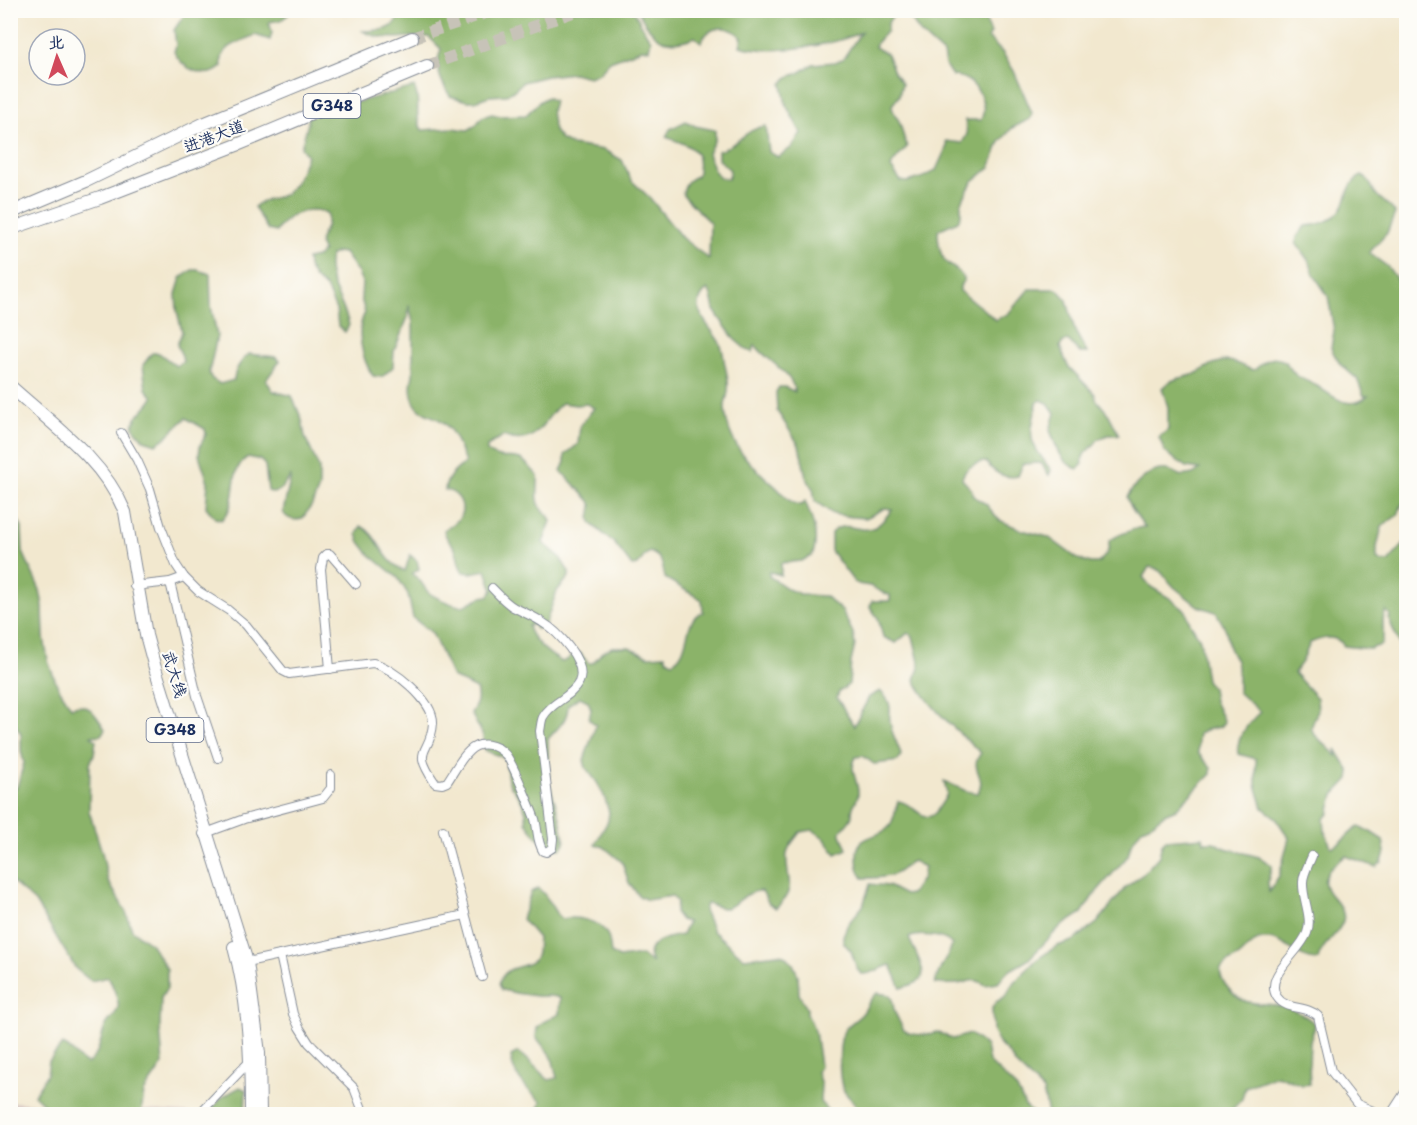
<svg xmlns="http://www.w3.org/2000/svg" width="1417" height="1125" font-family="'Playpen Sans','LXGW WenKai TC',sans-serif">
<rect width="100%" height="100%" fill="#fdfcf7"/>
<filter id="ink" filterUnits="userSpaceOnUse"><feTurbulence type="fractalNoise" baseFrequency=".0167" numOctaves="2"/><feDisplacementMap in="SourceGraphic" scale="12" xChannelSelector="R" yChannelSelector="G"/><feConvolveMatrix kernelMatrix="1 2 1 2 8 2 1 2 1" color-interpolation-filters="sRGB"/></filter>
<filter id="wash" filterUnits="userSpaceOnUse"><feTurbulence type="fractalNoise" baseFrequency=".008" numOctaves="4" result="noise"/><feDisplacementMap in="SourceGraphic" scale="24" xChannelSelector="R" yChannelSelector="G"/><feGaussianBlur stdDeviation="1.35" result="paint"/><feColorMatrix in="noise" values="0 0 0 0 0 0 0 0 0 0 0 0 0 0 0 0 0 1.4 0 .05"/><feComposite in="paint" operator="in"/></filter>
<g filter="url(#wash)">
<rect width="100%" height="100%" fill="#f2e8cf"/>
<!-- industrial -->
<polygon fill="#d1bfbd" points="11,1102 216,1114 11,1114"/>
<!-- forest -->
<g fill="#8bb369" stroke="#537164" stroke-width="1.5" fill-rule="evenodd">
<path d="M632 10C640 19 643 31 651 40L649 49H642L610 61 599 73 589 77 573 73 547 76 523 82 512 92 506 95 489 96 475 101H467L450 96C440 80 434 67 441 49L429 37C407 35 384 43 363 31 385 30 393 32 402 11Z"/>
<path d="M187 11 287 10 288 15 281 20 269 22 272 32 270 40 255 35C240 42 218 47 222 66 208 82 182 69 174 52L176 45 174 30Z"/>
<path d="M638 11H899C892 17 886 21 887 31L877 42 875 47 887 54 894 72 902 84 899 96 892 105C892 113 897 116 900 123 902 131 904 139 907 147L893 163 891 168 901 181 907 182 924 177 936 170 947 146 946 141 962 143 967 134 965 120H981C990 101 973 75 952 76L945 65 943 54 920 33 913 22 900 11H984L985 19 991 33 988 38 1002 52 1014 71 1032 113 1030 119 1012 128 1000 142 990 168 973 181 961 203V215L958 221 938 230C938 241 939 255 947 263 954 269 961 271 964 281L960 286V291L989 314 995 320 1008 314 1029 289H1057L1067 300 1075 331 1087 353H1080L1069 341 1063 342 1060 347 1068 366 1095 394 1096 399 1109 415 1119 435H1108L1098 439C1093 450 1080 451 1083 464L1078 469C1061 464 1056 446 1050 430L1055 413 1048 403 1041 400 1037 403C1029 440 1027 438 1051 470L1049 475 1042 464 1039 463 1023 464 1018 476C1004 479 994 473 986 462 976 462 964 468 962 479L971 489 973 496 986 504 999 520 1022 530 1048 537 1078 559 1091 563H1098C1105 556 1110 552 1109 541 1115 536 1137 527 1145 527 1138 517 1130 509 1127 497 1134 485 1151 467 1167 470 1172 471 1177 474 1181 476L1193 474 1200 469 1186 467 1165 452 1159 437 1168 430V407L1162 388C1171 378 1180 379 1192 375 1204 371 1213 361 1227 361 1237 361 1245 368 1254 370 1262 364 1269 356 1279 359 1287 360 1290 370 1296 375 1303 380 1310 382 1317 386 1333 396 1349 412 1368 396H1364L1357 379 1340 364 1334 354 1331 348 1334 331 1328 296 1314 275 1310 263 1296 243 1297 237 1305 226C1317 226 1331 221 1339 212 1349 202 1345 183 1362 176 1370 180 1370 184 1374 191 1379 200 1390 204 1395 213L1387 233 1369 253 1388 267 1406 292V413H1405L1406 415V502L1402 504 1398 515 1382 526 1377 547V559L1382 562H1388L1406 542V659L1389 620 1390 615 1386 611C1379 622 1387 633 1381 645L1370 649 1344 646C1336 634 1322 638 1310 643L1302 662 1294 673 1317 698 1318 710 1311 728 1315 735 1337 756 1336 749 1350 772 1349 779 1334 795 1329 814 1324 819 1325 831 1331 847C1343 845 1348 832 1359 827L1369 831 1383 840 1385 852 1382 862 1376 867 1346 856C1296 888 1350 898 1343 921 1339 935 1320 945 1318 960 1297 961 1284 936 1263 939 1251 940 1247 951 1238 957 1227 964 1213 965 1225 984 1244 1012 1262 999 1287 1008 1297 1011 1308 1017 1315 1024 1315 1032 1310 1036 1310 1043 1309 1057 1309 1070 1310 1084L1302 1085 1277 1075 1245 1087 1242 1099 1228 1114H1048L1043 1091 1016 1065 1010 1055 1000 1045 993 1032 992 1008 996 1002 1006 996 1012 985 1036 960 1057 946 1073 941 1097 923 1125 888 1143 874 1159 856 1162 844 1166 840 1203 837 1204 842H1214L1225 848 1259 857 1272 865 1268 881 1269 892 1279 876 1289 838 1275 817 1263 808 1256 785V759L1238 754C1235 739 1249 722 1260 712L1238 692V673L1236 661 1229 648 1226 630 1216 612 1198 606 1174 587 1160 571 1155 568 1149 567 1143 577 1151 587 1168 597 1186 611 1190 623 1200 639 1206 680 1212 688 1214 701 1224 722 1220 727 1205 730 1199 734 1198 740V753L1211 768V774L1176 809 1164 814 1153 823 1142 828 1131 844 1128 856 1093 896 1082 913 1059 928 1028 960 1007 972 998 983 985 985C973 976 969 983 956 984 949 985 942 983 935 984 937 970 948 958 952 945 945 935 918 933 909 938 912 947 929 973 920 980 916 984 907 986 901 988L891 965C880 967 874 975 861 974L857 969 851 951 843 942V936L848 924 863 906 870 884 888 886 905 895 911 894 922 878 924 867 913 861C907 863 906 866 901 870 892 878 875 878 863 878 858 872 857 864 857 856 856 834 878 839 889 827 894 821 896 808 898 801 915 802 926 832 940 806 948 793 948 797 944 781L966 791 977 793C989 776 967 770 981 753 959 732 929 708 915 680L919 668V662L913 636 908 633 896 643 883 637 878 618 870 607 872 601H890V595C882 594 877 589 870 586 863 584 860 586 854 582L831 551V533C845 518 861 535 875 527 881 524 889 514 892 509L885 508 866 518 852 517 833 514 815 501 813 489 806 477 799 445 777 411 776 392 779 387H785L795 392C792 372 766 360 755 345L753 352 747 350 735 340 718 316 714 310 711 295 708 289C687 307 707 322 716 337 721 343 723 351 724 359 725 369 730 380 728 391 728 397 724 402 725 409 728 446 749 463 776 487 783 494 791 505 802 505L805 501C812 518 820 538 812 556L801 561 781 563V575L769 572V576L790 590 803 595 825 596 842 611 853 633 855 645 851 662 849 684 839 692 837 698 854 726 869 697 880 691C897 707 886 711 891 727 893 737 899 746 901 755L898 761 874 764 863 756 856 757C848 770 859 781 858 794 858 800 855 802 853 807 852 810 852 813 852 816 850 822 844 827 840 832L847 849 836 854 824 838 813 830 800 832C796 838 788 846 787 853 784 878 800 886 776 908L769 904 762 891C748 890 740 902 729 907 720 911 714 903 706 904L704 910 713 931 744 958 778 954 784 955 793 964 798 975 799 994 807 1009V1014L815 1031 820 1066 817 1072 821 1085 820 1102 831 1114H538L541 1101C527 1090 512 1075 511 1056L518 1052C528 1058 538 1071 549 1080L557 1078 552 1057 536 1037 537 1028 543 1022 559 1014 560 998C551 994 545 997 536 996 525 995 513 993 502 990L499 984C506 959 533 973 537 953 538 948 537 943 538 938L522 919 531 892 538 888C551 898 550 909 562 919 576 916 599 920 607 934 610 940 610 947 611 953L619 958 641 955 652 963C641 943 668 937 682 935L688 922 681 920 675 912 677 902 672 896 647 900 639 896 629 883 622 862 604 847 595 844 608 821 609 812 604 796 596 781 586 768 584 760 596 725 589 719 591 709 588 701 580 697 568 705C568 721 558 727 548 739L549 783 560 818 565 843 560 849C543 847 536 836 526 822 528 805 517 797 509 783 506 776 507 766 505 758L484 750 483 736 471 713C477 704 479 699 476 689L452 677 432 633 413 618 408 594 398 578 370 555 360 542 357 534 361 526C380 535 380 560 405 571L410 555 417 561 419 569 412 574C421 579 422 585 428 592 432 596 456 607 462 606 472 604 475 597 488 596L493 590 486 570 471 573 463 572C457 564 459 555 454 547 450 540 445 539 444 530 450 526 457 523 460 517 466 504 458 492 445 490 446 477 455 471 465 463 460 450 456 435 446 425 440 418 432 417 425 413 411 406 409 389 413 375V323L409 305 408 317 394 351 393 367 382 377 373 376C362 360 355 330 365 313L361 298 362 282 358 273 344 253 337 252 330 256C324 280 344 302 349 325L345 332 338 326 336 310 326 288 315 279 308 267 307 259 317 257 323 251C316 241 321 238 325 229 328 224 327 218 327 213 307 205 286 215 276 232L268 230 254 207C265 198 269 200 281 196 294 190 303 168 307 155L301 148 308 123V115L414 87C422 101 413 115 422 130L452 128 468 130 476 125 482 117 492 114 500 116 526 115 539 102 547 97 554 101 551 111 554 131 561 140 572 145 604 150 622 160 631 180 650 198 682 238 709 259 710 223 683 195C684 184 687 180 697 176 704 148 688 145 666 137L670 129 686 121 695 126 715 130V139L708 153 713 169 720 178 728 179 730 170 718 159V151C737 146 746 128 766 126L769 152 778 157 792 147 801 133 786 105 782 84 788 77 799 73 813 64 835 62 843 59 861 32C832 46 772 55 740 46L742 38C730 24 710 24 701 42L695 37C665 49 652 38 638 11ZM562 403 576 405 587 404 594 408 580 426 578 444 565 455V462L561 471 590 501 592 506 590 519 592 524 615 544 632 566 638 565 645 555 650 552C664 558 662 566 665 578L702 600 703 612C682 618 692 653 672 662L667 659 665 655 648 656 629 647H612L602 652 593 663H588L580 653 575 652 567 660 562 662C550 655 531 641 528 626L533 624 536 629 542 627 546 622 557 591 569 577V572L559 556 543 543 551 521C549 514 545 513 541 508 535 499 539 487 538 476 533 471 527 462 520 459 509 454 503 463 487 451V446L503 436C538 450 542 419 562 403Z"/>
<path d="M192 270H198L210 274 211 306 217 336 209 373 212 379 220 384 234 380C234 371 241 360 249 354L276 357 280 361 266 380 273 391 292 396 302 420 305 437 319 468V488L312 505 302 519C294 521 287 520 283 512L291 476 280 490 274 493 268 491 265 465 260 460 248 457C226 469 241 505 221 520L215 518 206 507 208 482 199 455 200 446 206 434 205 429 186 418 165 438 156 444 144 440 133 427C134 415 148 408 153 397L146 389 143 365 152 353H159L176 366 183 362 182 356 177 345 182 332 177 311 176 294 181 278Z"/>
<path d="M10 513 20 523 22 528 23 552 40 590 43 606 44 637 48 661 57 685 71 707C88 700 97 716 105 729L101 735 91 736 96 740 94 754 90 764 89 811 102 852 108 881 126 912 132 930 150 943 167 969V988L161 998 160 1028 163 1064 144 1092 141 1114H54L34 1095 47 1074 49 1061 62 1045C73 1048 77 1060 87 1064 101 1053 99 1042 105 1027 108 1020 117 1015 118 1007 120 1003 111 981 108 977L91 981 76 969 35 902 11 881V791L17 787 24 763 21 751V734L11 717Z"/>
<path d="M878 993 889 995C895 1001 892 1006 895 1013 897 1016 902 1028 904 1030 913 1037 928 1035 937 1032L953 1039 970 1034 986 1046 989 1062 1017 1089 1025 1106 1034 1114H856C859 1104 849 1099 844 1091 838 1081 838 1042 844 1031 848 1024 855 1021 861 1015 868 1008 868 998 878 993Z"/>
<polygon points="240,1087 246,1090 245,1114 208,1114 222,1097"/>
</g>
</g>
<g filter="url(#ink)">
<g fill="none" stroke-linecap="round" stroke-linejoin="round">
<!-- highway-tunnel -->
<g stroke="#c7c3b8" stroke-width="12" stroke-dasharray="12 6" stroke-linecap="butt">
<polyline points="412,38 494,10"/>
<polyline points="427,66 578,10"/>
</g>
<!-- minor casing -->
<g stroke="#868c96" stroke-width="10">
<g id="minor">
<path d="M121 433 137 460 150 489 161 527 176 565 184 577 198 591 228 610 246 625 283 671 289 674 373 663C392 667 434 701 433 723 431 756 410 746 435 783L442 784 447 782C454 772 460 759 469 751 480 740 496 744 506 755 512 762 531 808 535 819 538 830 537 842 543 851L546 852 552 848 553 839 540 731C541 727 541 721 543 717 551 702 571 698 579 682 588 662 557 631 542 622 533 616 523 612 513 607 505 602 499 595 492 588"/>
<polyline points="170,582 197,696 218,758"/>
<polyline points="134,586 170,582 184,577"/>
<polyline points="330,669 321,569 323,558 327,554 330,554 356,584"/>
<polyline points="443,830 482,977"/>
<polyline points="203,834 244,819 323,798 331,788 331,775"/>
<path d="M1312 856C1309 864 1303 874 1303 882 1302 899 1313 917 1307 933 1300 953 1263 976 1277 997 1286 1011 1307 1005 1318 1016L1331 1071 1357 1104 1380 1114"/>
<polyline points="280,955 293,1014 299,1027 309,1043 354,1088 364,1114"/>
<polyline points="243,963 465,915"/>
<polyline points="199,1114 250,1061"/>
<polyline points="1391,1114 1406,1091"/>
</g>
</g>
<!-- highway casing -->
<g stroke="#868c96" stroke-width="14">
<g id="highway">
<polyline points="10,213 86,181 203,124 412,38"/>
<polyline points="10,229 100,198 237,145 427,66"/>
<path d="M10 386C52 424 103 459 125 512L146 635 155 668 247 962 259 1053 260 1114"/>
<path d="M234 947C249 999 251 1061 251 1114"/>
</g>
</g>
<!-- minor -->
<use href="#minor" stroke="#fff" stroke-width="8"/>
<!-- highway -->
<use href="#highway" stroke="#fff" stroke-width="12"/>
</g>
</g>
<g text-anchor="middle" stroke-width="4.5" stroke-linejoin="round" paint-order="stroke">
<!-- shield labels -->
<g fill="#fdfcf7" stroke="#5f6c8c" stroke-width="1.5">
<rect x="303.5" y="94" width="57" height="24" rx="4.5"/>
<rect x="146.5" y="718" width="57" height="24" rx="4.5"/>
</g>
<g font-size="15" font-weight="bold" fill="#1b2f5e">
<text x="332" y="111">G348</text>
<text x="175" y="735">G348</text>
</g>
<!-- street labels -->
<g font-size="16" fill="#1b2f5e" stroke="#fdfcf7">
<text transform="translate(214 136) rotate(-21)" y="6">进港大道</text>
<text transform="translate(175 674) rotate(73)" y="6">武大线</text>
</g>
</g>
<!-- margin -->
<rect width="1417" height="1125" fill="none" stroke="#fdfcf7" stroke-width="36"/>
<!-- north arrow -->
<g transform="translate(57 57) rotate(357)"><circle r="28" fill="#fdfcf7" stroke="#a3aaba" stroke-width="1.5"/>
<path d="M0-4.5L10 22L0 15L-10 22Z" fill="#d1495b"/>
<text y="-9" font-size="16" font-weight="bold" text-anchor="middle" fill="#1b2f5e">北</text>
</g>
</svg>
